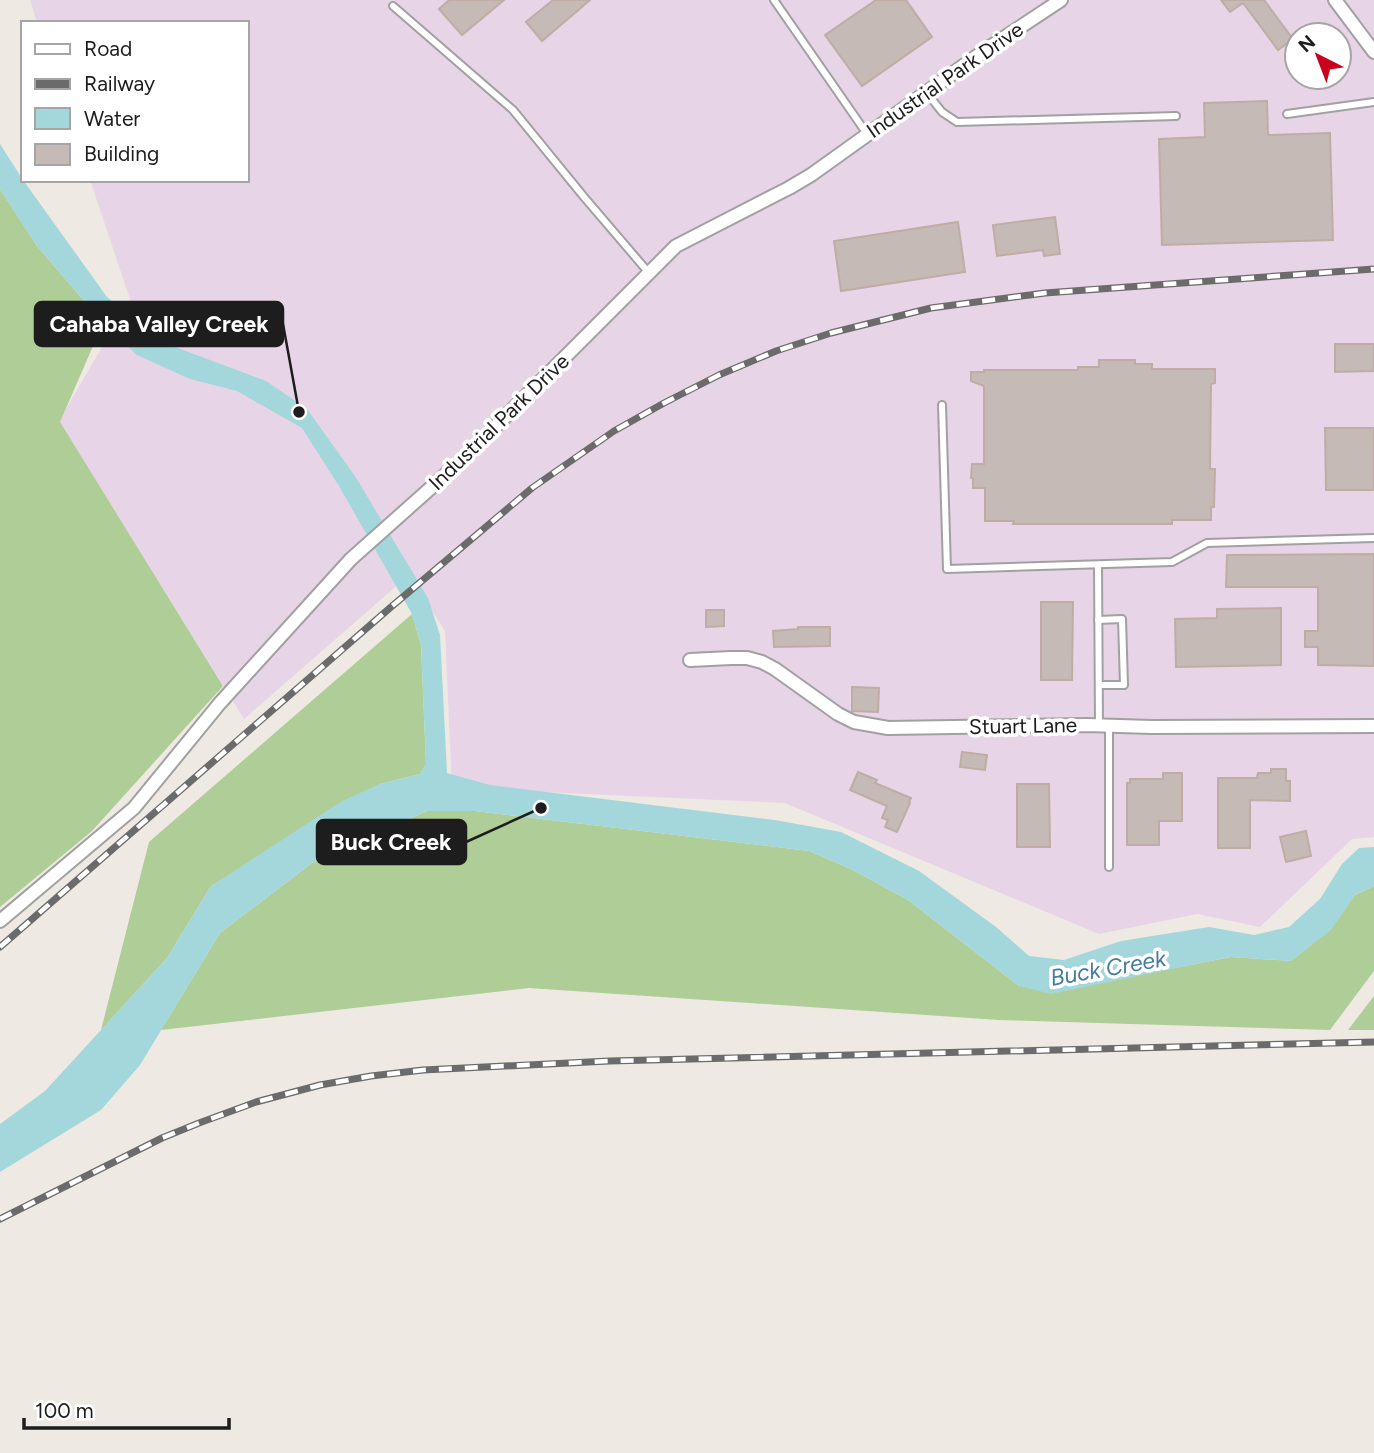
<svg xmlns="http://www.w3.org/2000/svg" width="1374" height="1453" font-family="Figtree,sans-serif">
<rect width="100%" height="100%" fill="#eee9e2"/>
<!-- industrial -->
<path fill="#e7d4e6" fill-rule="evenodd" d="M30 0H1374V837L1352 839 1260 927 1197 914 1099 934 785 803 452 788 445 631 409 575 244 719 59 421 130 299 90 180H247V23H37ZM1297 35H1339V77H1297Z"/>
<!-- forest -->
<g fill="#afcd97">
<polygon points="0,189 37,246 103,323 60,422 223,686 92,831 0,907"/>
<polygon points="412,614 421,645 426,764 420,774 380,784 211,886 167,958 101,1030 149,842"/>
<polygon points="427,811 475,811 809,851 851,869 908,900 1019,986 1165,970 1231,957 1291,961 1330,930 1355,895 1374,886 1374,971 1330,1030 999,1020 529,988 161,1030 220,933 312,863"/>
<polygon points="1374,996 1374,1030 1348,1030"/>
</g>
<!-- water -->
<polygon fill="#a3d7dc" points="0,144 23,180 107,297 159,341 266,381 307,409 355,476 428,598 440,635 447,773 490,785 775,820 841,832 919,871 996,927 1029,956 1064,960 1121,941 1209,927 1254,935 1289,927 1320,899 1342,864 1359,848 1374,847 1374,886 1355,895 1331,930 1291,961 1230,957 1051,994 1019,986 908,900 851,869 809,851 475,811 427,811 312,863 220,933 140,1065 101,1110 0,1172 0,1124 45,1091 167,958 211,886 342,801 380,784 420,774 426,764 421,645 412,614 339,486 302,428 237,391 190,379 137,355 103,323 37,246 0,189"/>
<!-- building -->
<g fill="#c5bab6" stroke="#bfada5" stroke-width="2">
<polygon points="449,0 504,0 462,35 439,9"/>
<polygon points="553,0 590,0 542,41 526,22"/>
<polygon points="876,0 906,0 932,37 862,86 825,35"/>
<polygon points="1221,0 1264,0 1293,39 1278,50 1243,3 1230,12"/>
<polygon points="1267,101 1268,135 1330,133 1333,240 1162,245 1159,139 1205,137 1204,103"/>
<polygon points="1055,217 1060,254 1044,256 1043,250 997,256 993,225"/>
<polygon points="958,222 965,272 841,291 834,241"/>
<polygon points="1335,344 1374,344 1374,371 1335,372"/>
<polygon points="1099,360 1135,360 1135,364 1152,364 1152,369 1215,369 1215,383 1211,384 1210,469 1215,469 1214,507 1211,507 1211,520 1172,520 1172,524 1013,524 1014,521 985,521 985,488 973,488 973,478 971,478 972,464 984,464 984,386 971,381 971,372 984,372 984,370 1078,370 1078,367 1099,367"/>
<polygon points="1325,428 1374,428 1374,490 1326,490"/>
<polygon points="1374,554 1374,666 1318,665 1318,647 1305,647 1305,631 1318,631 1318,587 1226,587 1227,555"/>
<polygon points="1041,602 1073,602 1072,680 1041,680"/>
<polygon points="1281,608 1281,665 1176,667 1175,619 1217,618 1217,609"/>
<polygon points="706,610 724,610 724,626 706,627"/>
<polygon points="798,627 830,627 830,646 774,647 773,631 798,629"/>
<polygon points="852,687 879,688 878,712 852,711"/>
<polygon points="962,752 987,755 985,770 960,767"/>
<polygon points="1271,769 1286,769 1286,781 1290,781 1290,801 1250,800 1250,848 1218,848 1218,778 1257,778 1258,773 1271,773"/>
<polygon points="858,772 877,780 875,783 911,798 909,802 910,803 897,832 885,827 888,820 882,818 887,806 850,790"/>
<polygon points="1163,773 1182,773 1182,821 1159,821 1159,845 1127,845 1127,783 1130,783 1130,779 1163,779"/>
<polygon points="1017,784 1049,784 1050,847 1017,847"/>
<polygon points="1306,831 1311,856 1286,862 1280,837"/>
</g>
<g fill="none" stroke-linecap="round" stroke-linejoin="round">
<!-- lane casing -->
<g stroke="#a1a1a1" stroke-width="10">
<g id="lane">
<polyline points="774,0 867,134"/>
<polyline points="393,6 513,110 584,197 649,273"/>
<polyline points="927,93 942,112 957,122 1176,116"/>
<polyline points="1287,114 1374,102"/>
<polyline points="942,405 947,569 1172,562 1207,543 1374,538"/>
<polyline points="1098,565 1099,726"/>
<polyline points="1098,620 1122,619 1124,685 1099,685"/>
<polyline points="1109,726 1109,867"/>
</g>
</g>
<!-- street casing -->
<g stroke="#a1a1a1" stroke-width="16">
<g id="street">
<polyline points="1335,0 1374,52"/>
<polyline points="690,660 731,658 747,658 762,662 775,669 838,714 854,722 888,728 1087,725 1152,727 1374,726"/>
<polyline points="0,921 134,808 220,703 351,559 461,461 676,246 789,188 811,175 987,49 1061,0"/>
</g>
</g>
<!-- lane -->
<use href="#lane" stroke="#fff" stroke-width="6"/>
<!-- street -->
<use href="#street" stroke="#fff" stroke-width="12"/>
<!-- rail casing -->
<g stroke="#6b6b6b" stroke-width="7">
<g id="rail">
<polyline points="0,947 391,607 532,488 614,431 664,403 719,375 776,351 831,333 931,308 1045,293 1374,269"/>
<polyline points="0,1219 162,1138 199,1123 256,1102 320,1085 371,1076 423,1070 609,1061 1374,1042"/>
</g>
</g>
<!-- rail -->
<use href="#rail" stroke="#fff" stroke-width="4.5" stroke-dasharray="13" stroke-linecap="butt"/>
</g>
<g text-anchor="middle" stroke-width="7" stroke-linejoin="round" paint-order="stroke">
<!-- street labels -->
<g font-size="21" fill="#1d1d1d" stroke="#fff">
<text transform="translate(945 80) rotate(-35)" y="7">Industrial Park Drive</text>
<text transform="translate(499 422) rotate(-44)" y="7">Industrial Park Drive</text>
<text transform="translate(1023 726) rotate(-1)" y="7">Stuart Lane</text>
</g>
<!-- water labels -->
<g font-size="23" font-style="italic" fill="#447c9c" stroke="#fff">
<text transform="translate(1108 968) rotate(-10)" y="8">Buck Creek</text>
</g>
</g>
<!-- callouts -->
<path fill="none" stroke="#1d1d1d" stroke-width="2.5" d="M299 412L283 324M541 808L466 842"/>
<g fill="#1d1d1d" stroke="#fff" stroke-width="2.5">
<circle cx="299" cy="412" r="7"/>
<circle cx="541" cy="808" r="7"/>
</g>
<g fill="#1d1d1d" stroke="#1d1d1d" stroke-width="2.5">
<rect x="35" y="302" width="248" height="44" rx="7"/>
<rect x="317" y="820" width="149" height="44" rx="7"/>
</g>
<g font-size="23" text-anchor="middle" font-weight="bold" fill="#fff">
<text x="159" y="332">Cahaba Valley Creek</text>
<text x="391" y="850">Buck Creek</text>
</g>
<!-- legend -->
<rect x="21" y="21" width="228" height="161" fill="#ffffff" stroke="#a5a5a5" stroke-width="2"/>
<rect x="35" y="44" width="35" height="10" fill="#ffffff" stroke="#a5a5a5" stroke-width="2"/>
<text x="84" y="56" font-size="21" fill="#1d1d1d">Road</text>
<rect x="35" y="79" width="35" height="10" fill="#6b6b6b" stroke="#a5a5a5" stroke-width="2"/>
<text x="84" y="91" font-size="21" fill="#1d1d1d">Railway</text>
<rect x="35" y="108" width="35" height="21" fill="#a3d7dc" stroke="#a5a5a5" stroke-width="2"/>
<text x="84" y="126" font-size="21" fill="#1d1d1d">Water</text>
<rect x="35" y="144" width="35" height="21" fill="#c5bab6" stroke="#a5a5a5" stroke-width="2"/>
<text x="84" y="161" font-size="21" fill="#1d1d1d">Building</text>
<!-- north arrow -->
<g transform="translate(1318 56) rotate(318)"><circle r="33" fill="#ffffff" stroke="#a5a5a5" stroke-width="2"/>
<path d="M0-5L12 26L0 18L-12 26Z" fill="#c8021d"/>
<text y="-10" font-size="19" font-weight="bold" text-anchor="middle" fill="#1d1d1d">N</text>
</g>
<!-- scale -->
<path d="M24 1418v10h205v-10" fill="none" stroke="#1d1d1d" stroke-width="3.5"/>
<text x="35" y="1418" font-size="21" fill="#1d1d1d" stroke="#ffffff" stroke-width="5" paint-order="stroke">100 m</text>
</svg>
